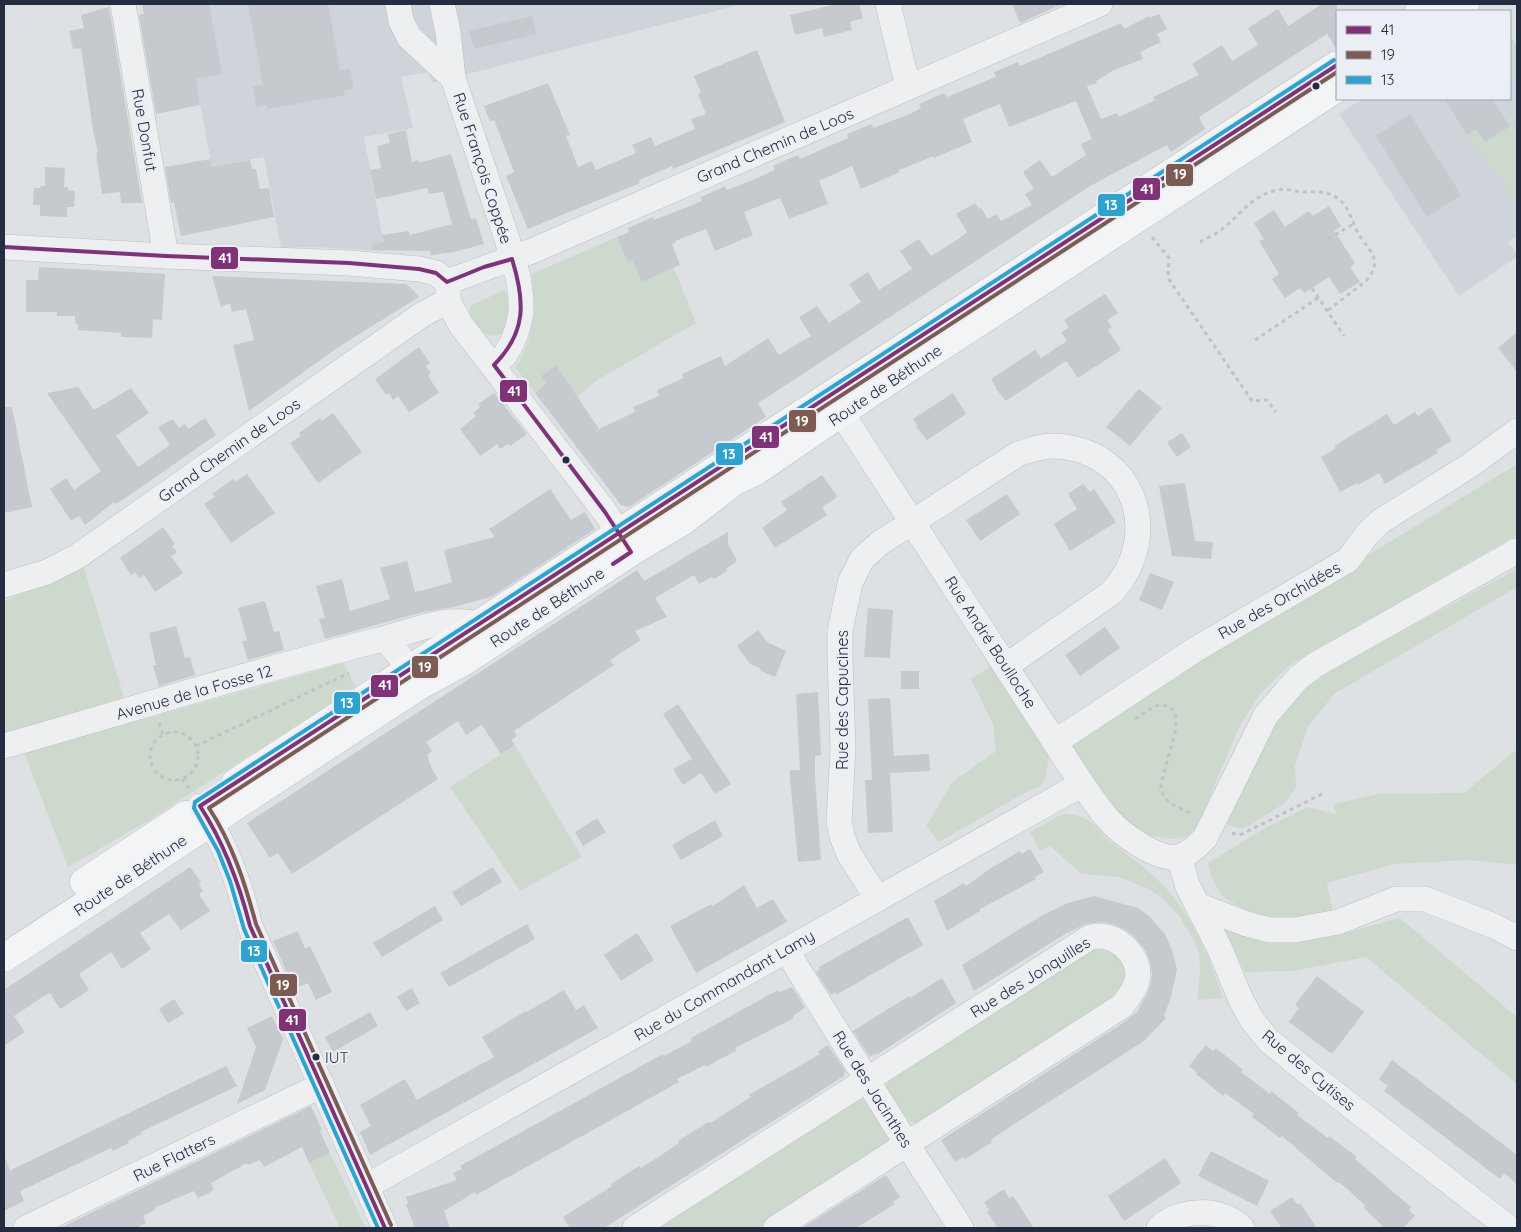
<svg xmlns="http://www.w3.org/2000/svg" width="1521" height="1232" font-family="Quicksand,sans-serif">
<rect width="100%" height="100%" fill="#dee1e4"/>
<!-- built -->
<g fill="#cfd4db">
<polygon points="181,4 743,4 432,83 429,72 401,77 413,128 364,137 385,251 313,247 281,248 264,157 212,167"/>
<polygon points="1510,35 1517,46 1517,236 1508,242 1517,254 1517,257 1459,296 1339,114 1362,99 1510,99"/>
</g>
<!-- green -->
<g fill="#ced9ce">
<polygon points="1510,35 1517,46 1517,85 1510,74"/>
<polygon points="1510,126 1517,130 1517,203 1514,202 1501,178 1485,162 1467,135 1476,129 1485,142"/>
<path d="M617 237 628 261 633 260 642 282 674 268 696 323 596 381 577 397 556 365 541 376 547 383 535 393 515 367C536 338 534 309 532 274Z"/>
<path d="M504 290C513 300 513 331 498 335 482 340 468 320 470 306Z"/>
<polygon points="1517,464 1517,535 1290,665 1260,694 1240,725 1197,827 1188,836 1174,839 1151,836 1129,822 1105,800 1071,744 1273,613"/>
<polygon points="84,568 124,697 4,734 4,601"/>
<path d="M1517 569V587L1334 694 1308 727 1295 766 1296 787 1285 803 1249 826 1240 829 1227 824C1246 781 1262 732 1294 697 1302 689 1312 682 1321 675Z"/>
<polygon points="344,663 355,687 148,821 68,867 23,750 120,726"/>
<polygon points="991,666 1049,755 1046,777 1041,786 1030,790 939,842 926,827 952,782 996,751 993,724 971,679"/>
<polygon points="515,745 582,857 520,891 450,787"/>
<polygon points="1517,749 1517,865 1470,860 1394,864 1327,883 1333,912 1294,920 1272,919 1250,913 1223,897 1212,879 1208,863 1262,830 1307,807 1336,814 1333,804 1377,794 1464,793"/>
<path d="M1066 814C1094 816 1093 827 1112 843 1129 856 1147 869 1162 884 1191 913 1211 959 1223 998L1197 1000 1200 971 1199 953 1192 937 1179 916 1163 899 1149 889 1118 877 1081 874 1050 846 1040 851 1030 832 1058 816Z"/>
<polygon points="1400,918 1517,1017 1517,1084 1366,957 1294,971 1244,972 1225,929 1296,941 1337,935"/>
<polygon points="1103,945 1128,964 1124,992 920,1125 909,1121 886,1087 888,1075 1091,946"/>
<polygon points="853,1099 868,1100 891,1135 887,1147 761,1228 652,1228"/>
<polygon points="330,1153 366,1228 340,1228 309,1163"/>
</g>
<!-- building -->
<g fill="#c6c9cd">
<polygon points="142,4 209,4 222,74 196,79 200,105 156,114 139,15 144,14"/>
<polygon points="248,4 328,4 340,70 350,69 354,89 344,91 345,95 267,109 266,105 256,107 253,86 263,85"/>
<polygon points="837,4 859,4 863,18 850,22 852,30 824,37 822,28 795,35 790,15"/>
<polygon points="1012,4 1062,4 1020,23"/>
<polygon points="1322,4 1337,4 1337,50 1327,34 1199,117 1205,129 1171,152 1167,145 1092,185 758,403 766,417 629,507 621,505 535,393 547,383 541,376 556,365 599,429 635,412 633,407 659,396 657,390 684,378 682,374 721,356 725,366 768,338 779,355 811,336 799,317 809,311 817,306 829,323 861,302 849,284 868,272 879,290 912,269 900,251 919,239 931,256 960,238 967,232 956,214 975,203 979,209 981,208 988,219 996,214 1001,221 1032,205 1025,194 1034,189 1023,172 1040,160 1052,177 1086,155 1081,144 1092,139 1076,101 1009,127 1000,104 963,119 972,142 934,158 934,156 899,170 900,172 861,189 852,166 819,181 828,204 789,219 780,198 744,212 753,235 715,251 706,229 675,241 676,242 672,244 680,265 642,282 632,260 628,262 617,237 629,232 628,228 653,217 654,220 690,206 702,201 701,197 725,186 727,190 755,179 775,170 773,166 798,155 800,159 848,138 847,134 872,124 873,128 910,114 921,108 919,104 944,93 947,97 996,77 994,72 1018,62 1020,66 1121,23 1124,29 1149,16 1149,18 1159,14 1167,29 1157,34 1161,42 1140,52 1143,59 1114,70 1096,81 1097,83 1087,86 1101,119 1117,113 1119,117 1155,100 1153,97 1199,75 1192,64 1222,45 1232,61 1258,45 1248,28 1278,9 1288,26"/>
<polygon points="109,7 142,203 121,203 120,192 102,194 96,153 98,152 93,130 81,48 73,49 69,31 84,28 81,15"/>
<polygon points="532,16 536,34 474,49 469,31"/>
<polygon points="757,50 785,122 673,169 672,166 639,180 640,183 528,229 506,176 514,172 494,120 490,122 484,106 548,83 570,135 566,136 578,167 592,161 596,170 636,153 632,145 651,137 655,146 695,129 691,119 706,114 698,94 701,93 694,76"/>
<polygon points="1445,99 1492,99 1510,126 1485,142 1476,129 1467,135"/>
<polygon points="1410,114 1461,195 1427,217 1376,136"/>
<polygon points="406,130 412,162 419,160 419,163 451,154 471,219 476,218 484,244 454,252 431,255 430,251 372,250 372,245 384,242 382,235 409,231 410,235 452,224 443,192 429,194 427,188 376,199 370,170 381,168 377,146 390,143 388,134"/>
<polygon points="210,159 212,167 250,160 252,169 256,169 260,189 269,188 274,217 181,236 174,203 171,203 165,167"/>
<polygon points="45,167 65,168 64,187 68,187 68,190 75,191 74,207 67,207 67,217 40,216 40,205 33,205 34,188 41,188 40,186 45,186"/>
<polygon points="1329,206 1341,226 1334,231 1355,263 1350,267 1360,282 1340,294 1329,277 1304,293 1300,288 1285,298 1272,279 1279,274 1259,241 1264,239 1254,223 1274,210 1285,227 1309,211 1313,216"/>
<polygon points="39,267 165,274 162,320 153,319 152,338 121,337 121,333 78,330 78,324 75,323 75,316 57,316 57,312 26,312 26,280 38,280"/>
<polygon points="212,276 406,284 412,289 419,297 340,346 249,411 233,345 254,340 246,309 232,312 230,303 221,307"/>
<polygon points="1105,294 1118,313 1117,314 1107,320 1112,327 1108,330 1121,350 1078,378 1066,361 1006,401 995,388 996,387 991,379 1035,350 1041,358 1067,341 1061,332 1069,328 1064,320"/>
<polygon points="1517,332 1517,372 1498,348"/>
<polygon points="419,347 430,363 426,366 431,373 428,376 439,393 409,412 398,396 393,400 389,393 386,395 375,379"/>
<polygon points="78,387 94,410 131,388 149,413 116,436 138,467 170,445 158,427 173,419 179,428 185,424 188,429 205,418 216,435 121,501 115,504 114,502 85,525 79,516 71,521 50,489 66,478 74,490 101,471 47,393"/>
<polygon points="1139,389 1162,408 1130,446 1106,427"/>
<polygon points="494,393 527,434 510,446 508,444 500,449 497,444 480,456 460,429 476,416 473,413 480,407 478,404"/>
<polygon points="953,393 966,414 927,440 916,427 918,426 913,419"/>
<polygon points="4,407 12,407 32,507 4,513"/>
<polygon points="1431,407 1452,441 1436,450 1438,453 1385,484 1379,473 1358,485 1357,483 1340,492 1321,457 1336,448 1334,446 1387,414 1394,425 1415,412 1418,416"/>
<polygon points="333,413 362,452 318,483 290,443 301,436 299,433 320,418 322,421"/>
<polygon points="1182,433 1191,447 1177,457 1167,442"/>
<polygon points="247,474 275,513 231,543 204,504 215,497 212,494 233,479 235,482"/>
<polygon points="822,475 837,496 836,498 822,507 827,515 775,548 762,528 787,510 781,502"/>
<polygon points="1185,483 1195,541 1213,542 1211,559 1172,556 1159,486"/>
<polygon points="1083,484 1090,492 1094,489 1116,522 1070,551 1054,524 1077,509 1068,494"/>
<polygon points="550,489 571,520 585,512 595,529 493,596 454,607 423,612 325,639 319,619 325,618 316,586 342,579 350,611 390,599 380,568 407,561 415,592 421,590 421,591 452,582 444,550 495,537 489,529"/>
<polygon points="1007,494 1020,514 980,541 966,520"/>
<polygon points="163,527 175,544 172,546 177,552 171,556 183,573 155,592 144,575 139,578 135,572 131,575 120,558"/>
<polygon points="728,532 728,544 737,561 726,569 727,571 714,579 712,577 699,584 694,575 655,598 667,617 635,631 641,640 610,660 614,665 514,731 517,736 511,740 515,745 501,754 482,725 466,735 458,721 426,742 432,751 427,755 432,769 438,779 292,874 278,853 270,858 247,823 637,570 644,581"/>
<polygon points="1150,573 1174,582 1162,610 1139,600"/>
<polygon points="265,601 274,632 279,631 284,650 248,660 242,641 247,640 238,608"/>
<polygon points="868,608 893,610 890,658 864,657"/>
<polygon points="176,626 185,658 190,657 195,675 159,686 153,665 156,665 149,633"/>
<polygon points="1105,627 1120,648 1080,676 1065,655"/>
<polygon points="758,630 767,642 786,651 775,677 761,671 760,668 750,664 737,646"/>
<rect x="901" y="671" width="18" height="18"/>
<polygon points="818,692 821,755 815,756 815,778 821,860 798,862 790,779 790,770 800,770 796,694"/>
<polygon points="890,698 894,756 929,754 930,771 890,773 893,832 868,833 865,780 872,780 868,699"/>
<polygon points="678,704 731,784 715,794 701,773 683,785 673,769 692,759 663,714"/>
<polygon points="597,818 606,832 583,846 575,832"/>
<polygon points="715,820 723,836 681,860 672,845"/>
<polygon points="1030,849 1044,872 1035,877 1036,879 980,909 980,911 947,931 934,901 964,883 966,886 991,868 1020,851 1022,854"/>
<polygon points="190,867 201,882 199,884 203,891 199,894 210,911 181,930 169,914 140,933 151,949 122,969 111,952 79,974 89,990 60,1009 50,993 44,996 14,1016 25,1032 4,1046 4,990"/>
<polygon points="493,867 502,882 461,906 452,892"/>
<polygon points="744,885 757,908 773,899 787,922 696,973 670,926 711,904 713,906"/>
<polygon points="1094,896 1138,908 1149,916 1165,934 1172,950 1177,969 1171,997 1164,1016 1166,1018 1144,1041 999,1134 991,1140 992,1142 978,1151 965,1159 963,1157 955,1162 941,1140 1115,1028 1115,1029 1137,1012 1147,994 1151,983 1152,973 1150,962 1146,951 1133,935 1124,929 1113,924 1102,922 1086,924 1065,934 974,991 962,965 1041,916 1068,903"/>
<polygon points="435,906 443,920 382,957 373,943"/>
<polygon points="908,917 923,945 836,995 835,992 831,995 816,972 820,969 819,967"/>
<polygon points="527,924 535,939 449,987 440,973"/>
<polygon points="298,931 305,949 310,946 332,992 316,1000 308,983 294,989 273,941"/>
<polygon points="637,933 654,960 621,981 604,955"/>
<polygon points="1317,976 1364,1012 1332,1054 1289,1022 1299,1008 1295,1005"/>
<polygon points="942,978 956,1003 878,1054 874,1054 870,1057 853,1031 909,996 910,998"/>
<polygon points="792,987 805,1008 793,1016 794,1018 735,1048 737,1050 706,1067 705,1065 677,1079 679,1082 476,1195 475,1192 444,1211 450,1228 415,1228 406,1205 408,1203 406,1197 457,1180 453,1173 462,1169 460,1166 663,1054 664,1056 692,1041 691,1038 778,990 780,992"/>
<polygon points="412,988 420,1003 406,1011 397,997"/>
<polygon points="564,990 576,1010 584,1005 598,1028 370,1155 360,1132 371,1126 360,1105 405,1079 417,1100 452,1080 494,1057 482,1037 526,1011 527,1012"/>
<polygon points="174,999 184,1014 168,1023 159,1009"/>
<polygon points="370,1012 378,1026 333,1052 325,1037"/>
<polygon points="272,1016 283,1039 265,1090 237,1104 256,1047 247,1028"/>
<polygon points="828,1045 845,1071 844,1076 604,1228 570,1228 563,1217 612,1186 611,1184 639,1166 641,1168 660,1156 679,1143 678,1141 708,1122 710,1123 751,1097 749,1095 820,1054 818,1052"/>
<polygon points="1206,1045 1213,1051 1216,1048 1243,1070 1241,1072 1270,1094 1271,1091 1299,1113 1297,1115 1328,1138 1329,1136 1357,1157 1355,1159 1411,1207 1409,1210 1415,1216 1403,1228 1385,1228 1364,1208 1365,1205 1339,1182 1337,1183 1282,1136 1280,1138 1252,1117 1254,1114 1225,1093 1223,1096 1196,1074 1197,1072 1189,1066"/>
<polygon points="1392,1060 1517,1155 1517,1184 1504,1173 1500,1179 1384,1091 1388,1086 1379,1079"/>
<polygon points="226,1066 237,1086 141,1132 142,1134 128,1141 129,1143 113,1151 111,1148 20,1191 24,1201 4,1211 4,1156 12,1175 11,1170"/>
<polygon points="311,1106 322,1130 320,1131 330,1153 309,1163 302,1147 264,1167 260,1160 248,1165 247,1163 211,1183 214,1190 207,1194 198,1198 194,1191 154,1208 155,1210 143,1216 146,1223 136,1228 60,1228"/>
<polygon points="1211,1151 1269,1181 1257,1206 1198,1176"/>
<polygon points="1165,1158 1181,1183 1124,1221 1108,1196"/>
<polygon points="886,1175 900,1197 893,1202 895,1204 856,1228 802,1228"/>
<polygon points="1004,1189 1009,1198 1013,1196 1034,1228 998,1228 987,1212 989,1210 984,1202"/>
<polygon points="1292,1197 1298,1205 1300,1203 1317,1228 1282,1228 1270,1211"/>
</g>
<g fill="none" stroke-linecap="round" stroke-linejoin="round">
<!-- minor casing -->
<g stroke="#bcbfc2" stroke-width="26">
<g id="minor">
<polyline points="123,4 166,256"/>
<polyline points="398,4 401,21 409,37 453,78"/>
<polyline points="442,4 448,32 453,78 507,239 518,277 521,298 521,313 517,330 512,343 505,355 494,365"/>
<polyline points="888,4 908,87"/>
<polyline points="4,247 166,256 349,263 419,269 436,273 447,282"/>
<polyline points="447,282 532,251 1100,4"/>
<polyline points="448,285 448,301 461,325 605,512 630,550"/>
<path d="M831 397 1082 784C1090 795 1098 808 1107 818 1121 834 1159 863 1181 856 1191 853 1198 845 1205 838L1266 715 1298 678 1315 665 1517 551"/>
<polyline points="4,585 47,572 78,556 423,314 448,301"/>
<polyline points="385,639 399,655 417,687"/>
<polyline points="1055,742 1196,649 1348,560 1368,533 1381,521 1469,466 1517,431"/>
<path d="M4 746C127 711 251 672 375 641 410 633 442 615 478 624L486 635"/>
<path d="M200 806C225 841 240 885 250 926L385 1228"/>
<polyline points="1179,857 1188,887 1219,947 1241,1000 1252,1020 1268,1040 1311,1075 1509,1228"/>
<path d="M877 898 849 854 842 836 839 821 843 749 840 658V631L850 583 862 559 880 543 1018 454C1029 450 1041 446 1052 446 1134 447 1165 535 1111 593L1006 666"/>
<polyline points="1197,905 1247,924 1269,930 1295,930 1338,922 1396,899 1425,899 1494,926 1517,938"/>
<polyline points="786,950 907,1144 961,1228"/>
<polyline points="367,1186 1082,784"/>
<polyline points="26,1228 322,1085"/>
<path d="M635 1228 1081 943C1084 941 1088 938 1091 937 1114 931 1138 953 1138 975 1137 987 1129 997 1122 1006L776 1228"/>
<path d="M1159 1228C1180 1208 1221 1207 1242 1228"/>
</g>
</g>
<!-- major casing -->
<g stroke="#babec2" stroke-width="29">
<g id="major">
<polyline points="1419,11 1431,4"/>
<polyline points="1454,11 1465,4"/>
<polyline points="235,783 1337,65"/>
<polyline points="84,882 186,815"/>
<polyline points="4,958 417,687 463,662 631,552 683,521 735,481 756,471 872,392 1337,88"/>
</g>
</g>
<!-- path -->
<g stroke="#c0c2c7" stroke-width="3" stroke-dasharray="4 4" stroke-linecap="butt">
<polyline points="1152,237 1169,258 1168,278 1252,401 1267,400 1276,412"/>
<polyline points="1328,239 1355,223"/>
<path d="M1200 242C1206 238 1214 235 1220 231 1239 216 1253 194 1278 190 1286 188 1293 191 1301 192 1316 192 1329 190 1341 201 1351 211 1353 226 1361 238 1373 254 1382 262 1366 281L1327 311"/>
<polyline points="1312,288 1344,336"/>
<polyline points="1255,340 1318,298"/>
<path d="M1135 719C1149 710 1160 697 1175 712L1176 729 1161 783C1160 803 1177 806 1192 814"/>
<polyline points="159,723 163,734"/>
<circle cx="174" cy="756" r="24"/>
<polyline points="196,746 349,673"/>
<polyline points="182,779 189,788"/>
<polyline points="1232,833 1238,835 1242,834 1324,793"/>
</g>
<!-- minor -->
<use href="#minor" stroke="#edeff1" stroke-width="25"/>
<!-- major -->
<use href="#major" stroke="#f2f4f5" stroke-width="28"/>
<!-- bus-1 casing -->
<g stroke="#ebeff5" stroke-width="8">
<g id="bus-1">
<path d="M4 247 166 256 349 263 419 269 436 273 447 282 484 267 512 259C525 301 527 332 494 365L605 512 631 552 613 564"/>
<path d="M385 1228 250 926C239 883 224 843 200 806L1337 65"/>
</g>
</g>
<!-- bus-2 casing -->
<g stroke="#ebeff5" stroke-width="8">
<path id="bus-2" d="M391 1225 256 924C245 883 232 843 209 808L1337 72"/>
</g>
<!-- bus-3 casing -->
<g stroke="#ebeff5" stroke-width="8">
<polyline id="bus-3" points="378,1228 244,929 230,881 218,851 194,808 195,802 1334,60"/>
</g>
<!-- bus-1 -->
<use href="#bus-1" stroke="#7f3376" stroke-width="4"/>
<!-- bus-2 -->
<use href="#bus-2" stroke="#7d5a52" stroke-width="4"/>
<!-- bus-3 -->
<use href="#bus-3" stroke="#2ea3cf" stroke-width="4"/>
</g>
<!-- markers -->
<g fill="#242d3f" stroke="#ebeff5" stroke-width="2">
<circle cx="1316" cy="86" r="4.5"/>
<circle cx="566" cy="460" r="4.5"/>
<circle cx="316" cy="1057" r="4.5"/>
</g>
<g text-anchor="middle" stroke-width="4" stroke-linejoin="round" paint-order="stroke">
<!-- bus labels -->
<g font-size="15" fill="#242d3f" stroke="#ebeff5" text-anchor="start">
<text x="325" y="1063">IUT</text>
</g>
<!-- street labels -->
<g font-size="16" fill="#242d3f" stroke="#ebeff5">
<text transform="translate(145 130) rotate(80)" y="6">Rue Donfut</text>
<text transform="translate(775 145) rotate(-23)" y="6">Grand Chemin de Loos</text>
<text transform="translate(483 168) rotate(72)" y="6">Rue François Coppée</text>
<text transform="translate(885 385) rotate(-34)" y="6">Route de Béthune</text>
<text transform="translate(229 450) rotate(-35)" y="6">Grand Chemin de Loos</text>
<text transform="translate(1279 600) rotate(-30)" y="6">Rue des Orchidées</text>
<text transform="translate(547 607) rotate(-33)" y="6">Route de Béthune</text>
<text transform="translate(991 642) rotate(57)" y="6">Rue André Boulloche</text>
<text transform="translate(194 692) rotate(-16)" y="6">Avenue de la Fosse 12</text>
<text transform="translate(842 700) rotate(-90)" y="6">Rue des Capucines</text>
<text transform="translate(130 875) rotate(-34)" y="6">Route de Béthune</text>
<text transform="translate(1030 977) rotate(-32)" y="6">Rue des Jonquilles</text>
<text transform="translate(724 985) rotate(-30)" y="6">Rue du Commandant Lamy</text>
<text transform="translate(1309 1070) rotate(40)" y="6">Rue des Cytises</text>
<text transform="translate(873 1089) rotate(58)" y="6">Rue des Jacinthes</text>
<text transform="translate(174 1157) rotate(-26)" y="6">Rue Flatters</text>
</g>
</g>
<g stroke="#ebeff5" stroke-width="2">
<rect x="1165" y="163" width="29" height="24" rx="5" fill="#7d5a52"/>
<rect x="1132" y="177" width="29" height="24" rx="5" fill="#7f3376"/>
<rect x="1097" y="193" width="29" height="24" rx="5" fill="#2ea3cf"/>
<rect x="210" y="246" width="29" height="24" rx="5" fill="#7f3376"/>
<rect x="499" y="379" width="29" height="24" rx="5" fill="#7f3376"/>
<rect x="788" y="409" width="29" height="24" rx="5" fill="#7d5a52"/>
<rect x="751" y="425" width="29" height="24" rx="5" fill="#7f3376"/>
<rect x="715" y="442" width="29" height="24" rx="5" fill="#2ea3cf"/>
<rect x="411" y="655" width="28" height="24" rx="5" fill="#7d5a52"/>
<rect x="370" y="674" width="29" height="24" rx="5" fill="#7f3376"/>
<rect x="333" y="691" width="28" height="24" rx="5" fill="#2ea3cf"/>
<rect x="240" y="939" width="28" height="24" rx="5" fill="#2ea3cf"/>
<rect x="269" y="973" width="29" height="24" rx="5" fill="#7d5a52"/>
<rect x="278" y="1008" width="29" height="24" rx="5" fill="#7f3376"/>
</g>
<g font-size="14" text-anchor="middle" font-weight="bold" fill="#fff">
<text x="1180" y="179">19</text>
<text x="1147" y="194">41</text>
<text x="1111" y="210">13</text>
<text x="225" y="263">41</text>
<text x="514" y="396">41</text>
<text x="802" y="426">19</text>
<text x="766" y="442">41</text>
<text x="729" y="459">13</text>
<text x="425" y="672">19</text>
<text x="385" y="690">41</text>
<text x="347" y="708">13</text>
<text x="254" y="956">13</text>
<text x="283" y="990">19</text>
<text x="292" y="1025">41</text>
</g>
<!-- border -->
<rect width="1521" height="1232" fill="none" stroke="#242d3f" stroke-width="10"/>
<!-- legend -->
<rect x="1336" y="10" width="175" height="90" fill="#ebeff5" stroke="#9ba1ac"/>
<rect x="1346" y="26" width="25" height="8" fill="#7f3376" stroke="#9ba1ac"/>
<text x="1381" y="35" font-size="15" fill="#242d3f">41</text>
<rect x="1346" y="51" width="25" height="8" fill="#7d5a52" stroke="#9ba1ac"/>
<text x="1381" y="60" font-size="15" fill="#242d3f">19</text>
<rect x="1346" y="76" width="25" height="8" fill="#2ea3cf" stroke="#9ba1ac"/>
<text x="1381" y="85" font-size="15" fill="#242d3f">13</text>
</svg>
